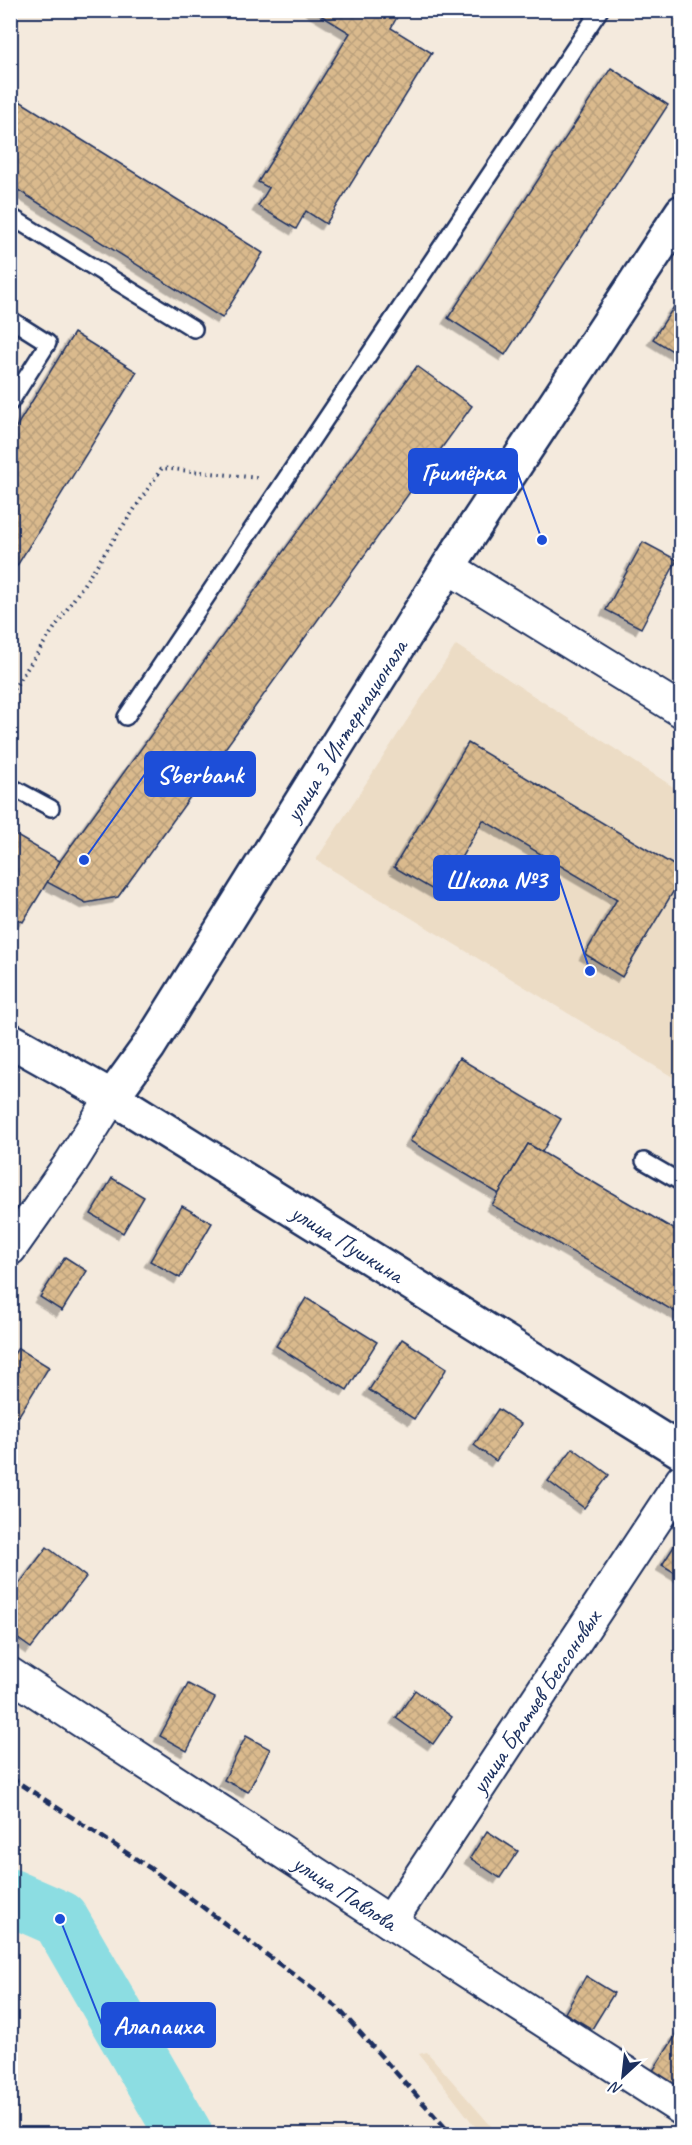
<svg xmlns="http://www.w3.org/2000/svg" width="692" height="2145" font-family="Caveat,sans-serif">
<defs>
<pattern id="building-cross-hatch" width="8" height="8" patternUnits="userSpaceOnUse" patternTransform="scale(1.5)"><rect width="8" height="8" fill="#daba8d"/><path d="M0 0l8 8M0 8l8-8" fill="none" stroke="#baa07c"/></pattern>
<filter id="shadow"><feDropShadow dx="-5.5" dy="5.5" stdDeviation="0" flood-color="#0004"/></filter>
</defs>
<rect width="100%" height="100%" fill="#f4eadd"/>
<filter id="ink" filterUnits="userSpaceOnUse"><feTurbulence type="fractalNoise" baseFrequency=".0167" numOctaves="2"/><feDisplacementMap in="SourceGraphic" scale="12" xChannelSelector="R" yChannelSelector="G"/><feConvolveMatrix kernelMatrix="1 2 1 2 8 2 1 2 1" color-interpolation-filters="sRGB"/></filter>
<g filter="url(#ink)">
<!-- built -->
<g fill="#ecdcc5">
<polygon points="456,645 681,792 681,1082 316,860"/>
<polygon points="427,2052 498,2134 481,2134 419,2054"/>
</g>
<g fill="none" stroke-linecap="round" stroke-linejoin="round">
<!-- river -->
<polyline stroke="#8cdde2" stroke-width="57" points="10,1897 60,1919 184,2134"/>
</g>
<!-- building -->
<g fill="url(#building-cross-hatch)" stroke="#1b2f5e" stroke-width="1.5" filter="url(#shadow)">
<polygon points="312,10 401,10 391,28 432,53 326,224 306,211 296,229 258,206 269,188 258,182 350,33"/>
<polygon points="611,68 668,105 505,355 448,318"/>
<polygon points="10,95 263,253 222,318 10,185"/>
<polygon points="675,305 682,309 682,357 653,339"/>
<polygon points="74,333 137,372 10,577 10,437"/>
<polygon points="417,366 472,406 118,897 86,903 47,882 60,861"/>
<polygon points="643,542 677,560 641,628 606,610"/>
<polygon points="468,743 682,870 682,877 622,977 585,954 617,899 483,820 440,894 394,867"/>
<polygon points="10,832 60,861 23,922 10,915"/>
<polygon points="459,1058 561,1119 542,1152 528,1144 499,1194 410,1141"/>
<polygon points="528,1144 682,1234 682,1316 492,1205"/>
<polygon points="112,1178 144,1197 123,1233 91,1214"/>
<polygon points="182,1206 212,1223 180,1278 150,1261"/>
<polygon points="65,1257 87,1271 62,1311 40,1297"/>
<polygon points="306,1298 377,1342 347,1390 276,1346"/>
<polygon points="402,1339 447,1368 414,1419 369,1390"/>
<polygon points="18,1348 49,1367 18,1417 10,1412 10,1360"/>
<polygon points="498,1409 521,1424 496,1461 474,1445"/>
<polygon points="573,1448 609,1475 584,1508 548,1481"/>
<polygon points="682,1534 682,1577 662,1565"/>
<polygon points="47,1547 86,1577 31,1648 10,1633 10,1596"/>
<polygon points="188,1684 215,1698 187,1751 160,1736"/>
<polygon points="415,1690 452,1717 433,1744 396,1718"/>
<polygon points="246,1736 270,1749 248,1792 224,1780"/>
<polygon points="487,1831 518,1851 500,1878 470,1858"/>
<polygon points="586,1976 614,1993 592,2029 565,2013"/>
<polygon points="682,2026 682,2089 680,2091 652,2072"/>
</g>
<g fill="none" stroke-linecap="round" stroke-linejoin="round">
<!-- lane casing -->
<g stroke="#1b2f5e" stroke-width="20">
<g id="lane">
<polyline points="10,216 194,329"/>
<polyline points="10,319 48,343 10,403"/>
<polyline points="126,717 600,10"/>
<polyline points="10,786 51,808"/>
<polyline points="644,1161 682,1183"/>
</g>
</g>
<!-- street casing -->
<g stroke="#1b2f5e" stroke-width="36">
<g id="street">
<polyline points="448,567 682,711"/>
<polyline points="10,1249 70,1164 112,1097"/>
<path id="s1" d="M10 1674 390 1922 682 2109"/>
<path id="s2" d="M390 1922 682 1480"/>
</g>
</g>
<!-- secondary casing -->
<g stroke="#1b2f5e" stroke-width="38">
<g id="secondary">
<path id="s3" d="M10 1040 112 1097 682 1452"/>
<path id="s4" d="M112 1097 149 1046 448 567 682 212"/>
</g>
</g>
<!-- path -->
<polyline stroke="#1b2f5e" stroke-width="4" stroke-dasharray="1.5 4.5" stroke-linecap="butt" points="10,694 162,468 258,478"/>
<!-- lane -->
<use href="#lane" stroke="#fff" stroke-width="15"/>
<!-- street -->
<use href="#street" stroke="#fff" stroke-width="32"/>
<!-- secondary -->
<use href="#secondary" stroke="#fff" stroke-width="33"/>
<!-- rail -->
<polyline stroke="#1b2f5e" stroke-width="4.5" stroke-dasharray="9 4.5" stroke-linecap="butt" points="10,1777 150,1868 337,2007 451,2134"/>
</g>
</g>
<g text-anchor="middle" stroke-width="5" stroke-linejoin="round" paint-order="stroke">
<!-- street labels -->
<g font-size="24" fill="#1b2f5e" stroke="#fff">
<text dy="8" stroke="none"><textPath href="#s4" startOffset="435">улица 3 Интернационала</textPath></text>
<text dy="8" stroke="none"><textPath href="#s3" startOffset="394">улица Пушкина</textPath></text>
<text dy="8" stroke="none"><textPath href="#s2" startOffset="264">улица Братьев Бессоновых</textPath></text>
<text dy="8" stroke="none"><textPath href="#s1" startOffset="400">улица Павлова</textPath></text>
</g>
</g>
<!-- callouts -->
<path fill="none" stroke="#1d4ed8" stroke-width="2" d="M542 540L517 471M84 860L145 774M590 971L559 878M60 1919L102 2025"/>
<g fill="#1d4ed8" stroke="#fff" stroke-width="2">
<circle cx="542" cy="540" r="6"/>
<circle cx="84" cy="860" r="6"/>
<circle cx="590" cy="971" r="6"/>
<circle cx="60" cy="1919" r="6"/>
</g>
<g fill="#1d4ed8" stroke="#1d4ed8" stroke-width="2">
<rect x="409" y="449" width="108" height="44" rx="6"/>
<rect x="145" y="752" width="110" height="44" rx="6"/>
<rect x="434" y="856" width="125" height="44" rx="6"/>
<rect x="102" y="2003" width="113" height="44" rx="6"/>
</g>
<g font-size="26" text-anchor="middle" font-weight="bold" fill="#fff">
<text x="463" y="480">Гримёрка</text>
<text x="200" y="783">Sberbank</text>
<text x="496" y="888">Школа №3</text>
<text x="158" y="2034">Алапаиха</text>
</g>
<!-- margin -->
<rect width="692" height="2145" fill="none" stroke="#fff" stroke-width="36"/>
<rect x="18" y="18" width="656" height="2109" fill="none" stroke="#1b2f5e" stroke-width="2" filter="url(#ink)"/>
<!-- north arrow -->
<g transform="translate(623 2076) rotate(207)" stroke="#ffffff" stroke-width="4.5" paint-order="stroke">
<path d="M0-4.5L10 22L0 15L-10 22Z" fill="#1b2f5e"/>
<text y="-9" font-size="16" font-weight="bold" text-anchor="middle" fill="#1b2f5e">N</text>
</g>
</svg>
